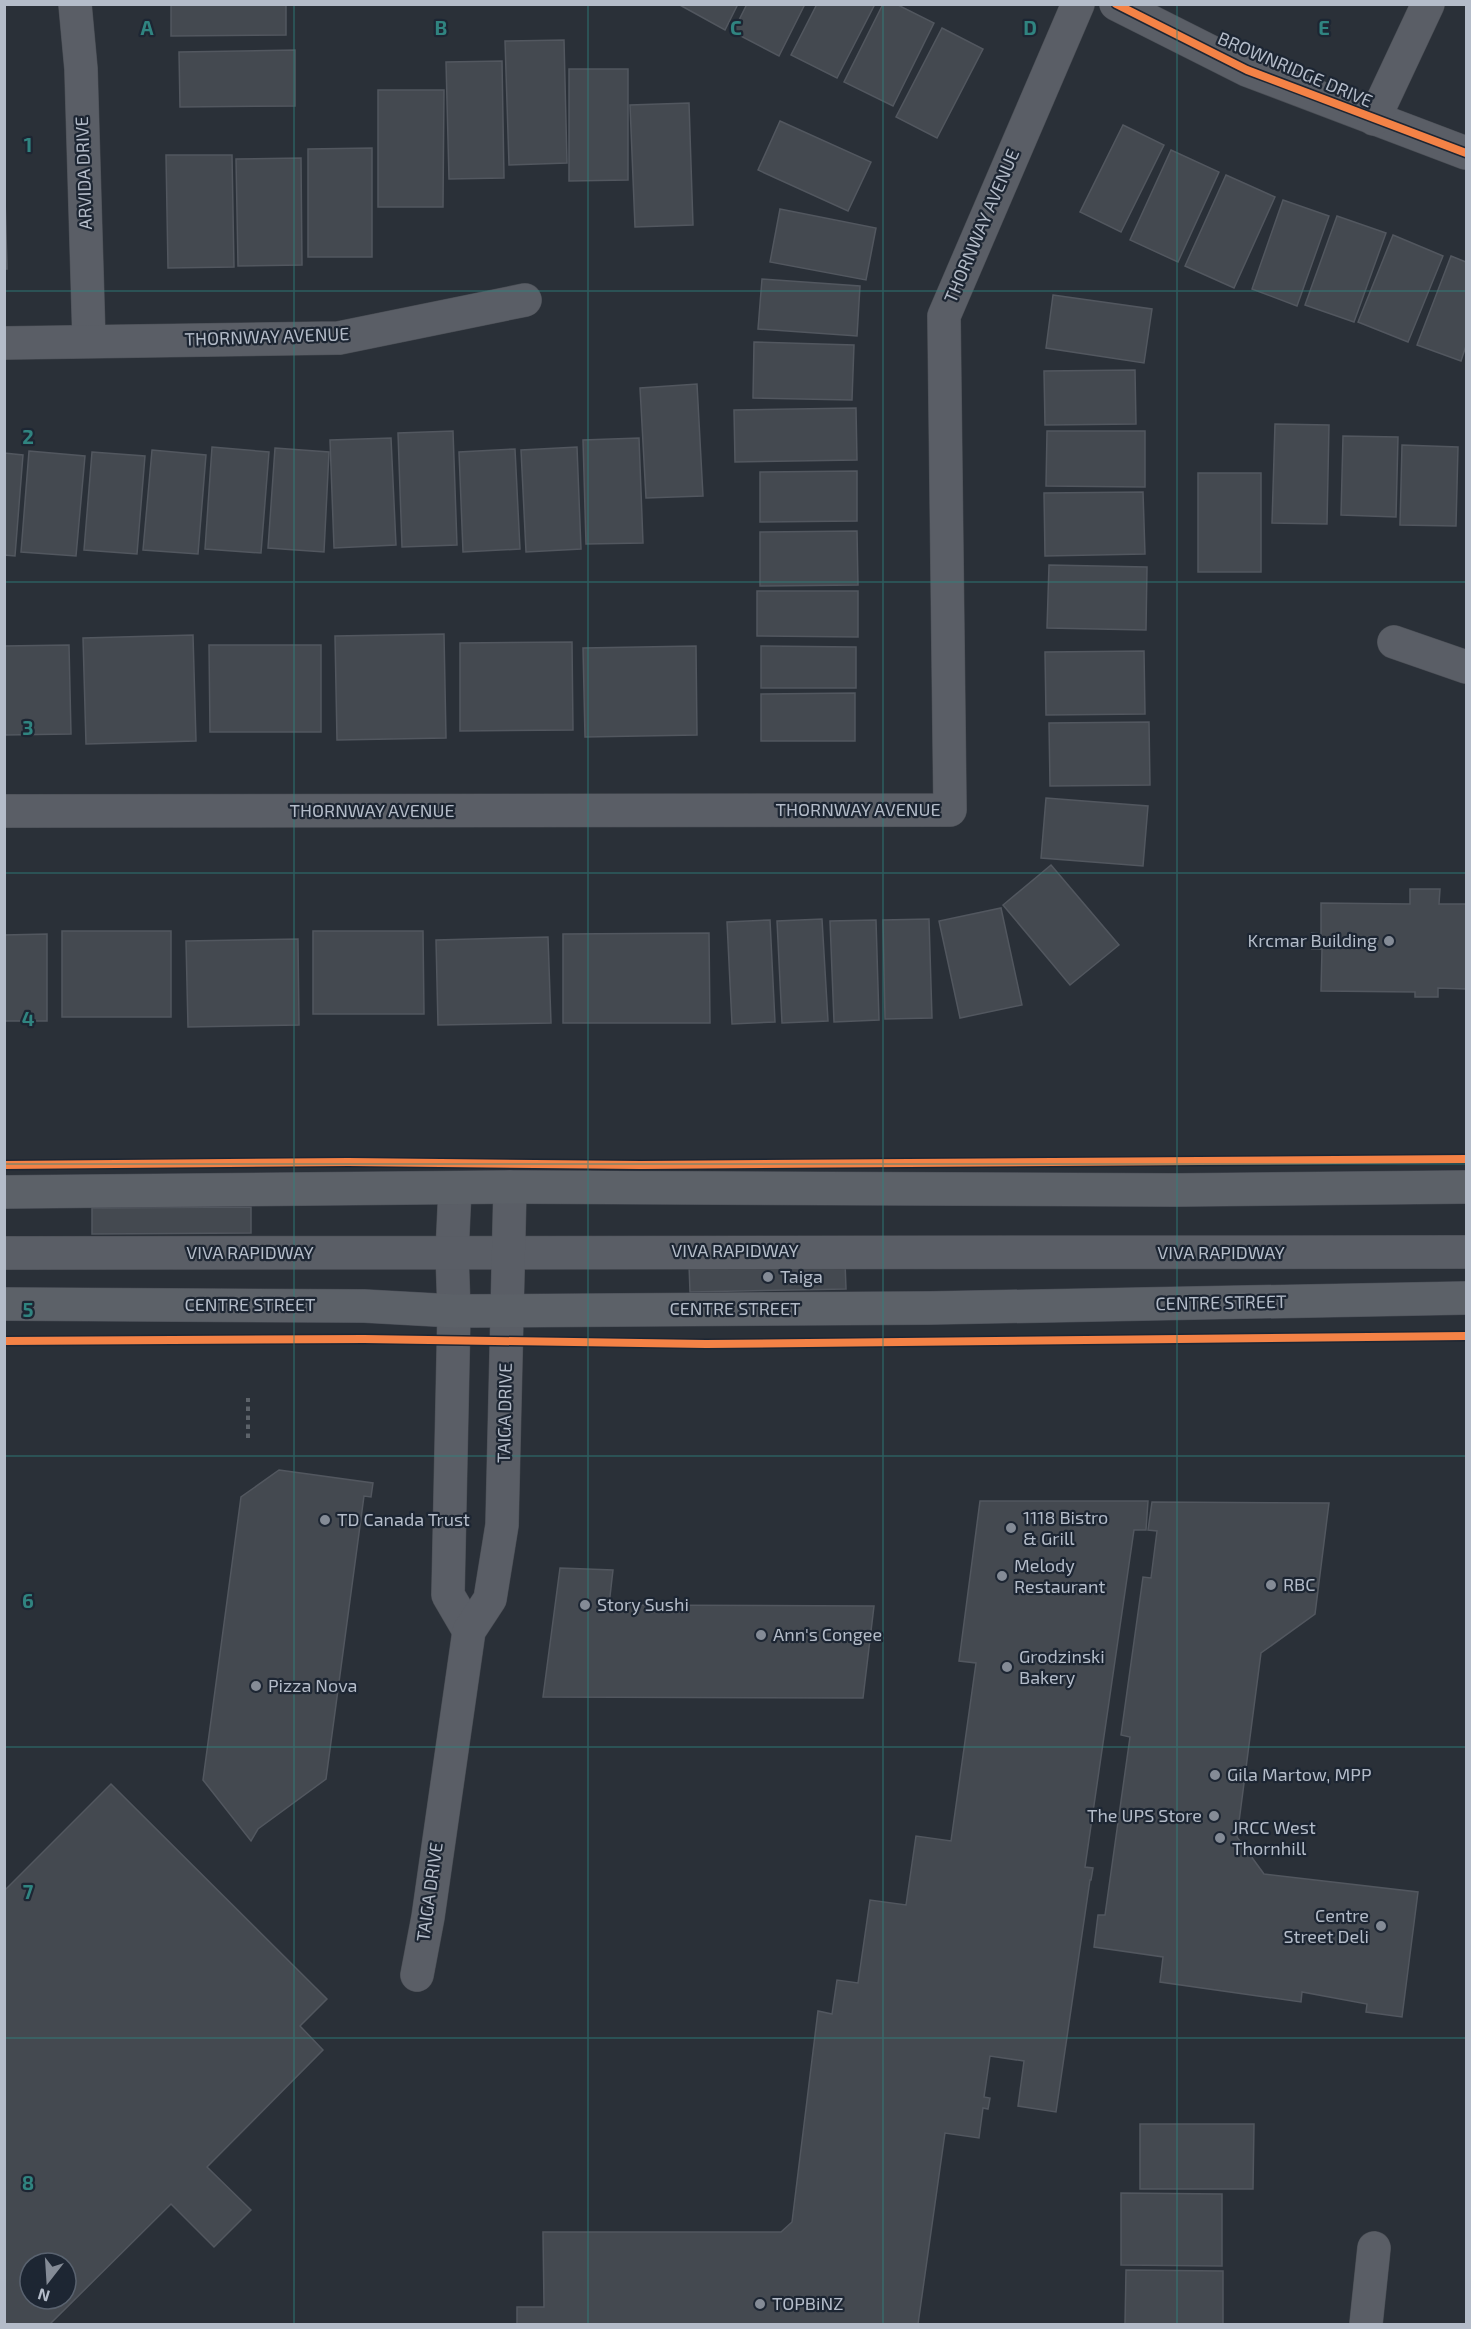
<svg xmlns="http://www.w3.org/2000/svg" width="1471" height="2329" font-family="'Exo 2',sans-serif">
<rect width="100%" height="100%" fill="#2a3038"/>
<!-- building -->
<g fill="#444950" stroke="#52575f" stroke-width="1.5" fill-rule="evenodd">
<polygon points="171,4 286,4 286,35 171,36"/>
<polygon points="678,4 738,4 725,30"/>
<polygon points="747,4 805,4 779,56 733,32"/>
<polygon points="817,4 875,4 837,78 791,55"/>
<polygon points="883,4 896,4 934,23 893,106 844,82"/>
<polygon points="942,28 983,49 937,138 896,117"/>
<polygon points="564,40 567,163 509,165 505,41"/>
<polygon points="295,50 295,106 180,107 179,52"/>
<polygon points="502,61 504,178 449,179 446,62"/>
<polygon points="569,69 628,69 628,180 569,181"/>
<polygon points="378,90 444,90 443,207 378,207"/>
<polygon points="689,103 693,225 635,227 630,105"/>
<polygon points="780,121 871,162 848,211 758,170"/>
<polygon points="1123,125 1164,145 1121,232 1080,212"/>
<polygon points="372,148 372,257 308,257 308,149"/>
<polygon points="1171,150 1219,172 1178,262 1130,240"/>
<polygon points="166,155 232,155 234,267 168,268"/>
<polygon points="301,158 302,265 238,266 236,159"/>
<polygon points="4,161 7,269 4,269"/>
<polygon points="1226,175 1275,197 1234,288 1185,266"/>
<polygon points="1283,200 1329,216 1297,306 1252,289"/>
<polygon points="780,209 876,228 866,280 770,262"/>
<polygon points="1337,216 1386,233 1354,322 1305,305"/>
<polygon points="1393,235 1443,256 1408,342 1358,322"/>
<polygon points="1451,256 1466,262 1466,346 1461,361 1417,345"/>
<polygon points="762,279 860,286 857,336 758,329"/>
<polygon points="1053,295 1152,309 1144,363 1046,348"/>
<polygon points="754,342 854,345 852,400 753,398"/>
<polygon points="1135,370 1136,424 1045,425 1044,371"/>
<polygon points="697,384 703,496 646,498 640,388"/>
<polygon points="856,408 857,460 735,462 734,410"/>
<polygon points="1275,424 1329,425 1327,524 1272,523"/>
<polygon points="453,431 457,545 402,547 398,433"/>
<polygon points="1047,431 1145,431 1145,487 1046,486"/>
<polygon points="1343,436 1398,437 1396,517 1341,515"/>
<polygon points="391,438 396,545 334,548 330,440"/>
<polygon points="639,438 643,543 586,544 583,440"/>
<polygon points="1402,445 1458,447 1456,526 1400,525"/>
<polygon points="212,447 269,452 261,553 205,549"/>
<polygon points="577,447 581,549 526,552 521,450"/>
<polygon points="275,448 329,452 324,552 268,548"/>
<polygon points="515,449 520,549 463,552 459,452"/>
<polygon points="152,450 206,455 198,554 143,550"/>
<polygon points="29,451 85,456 76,556 21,552"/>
<polygon points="92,452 145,456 137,554 84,550"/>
<polygon points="4,453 23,455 15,556 4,555"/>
<polygon points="857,471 857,521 760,522 760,472"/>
<rect x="1198" y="473" width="63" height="99"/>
<polygon points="1143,492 1145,554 1045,556 1044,493"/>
<polygon points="857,531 858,585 760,586 760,532"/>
<polygon points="1049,565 1147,567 1146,630 1047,628"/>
<polygon points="757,591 858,591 858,637 757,636"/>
<polygon points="444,634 446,738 337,740 335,636"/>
<polygon points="193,635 196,741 86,744 83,638"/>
<polygon points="572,642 573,730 460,731 460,643"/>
<polygon points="69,645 71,734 4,735 4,646"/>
<polygon points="209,645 321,645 321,732 210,732"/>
<polygon points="696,646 697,735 585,737 583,648"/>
<polygon points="761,646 856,647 856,688 761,688"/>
<polygon points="1144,651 1145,714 1046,715 1045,652"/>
<polygon points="855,693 855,741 761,741 761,694"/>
<polygon points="1149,722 1150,785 1050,786 1049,723"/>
<polygon points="1046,798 1148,806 1143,866 1041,858"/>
<polygon points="1051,865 1119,945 1070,985 1003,905"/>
<polygon points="1410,889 1440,889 1439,904 1466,904 1466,989 1438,988 1438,997 1415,997 1415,992 1321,991 1322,949 1312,949 1312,933 1321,934 1321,903 1410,904"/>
<polygon points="1001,908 1022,1005 960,1018 939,921"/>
<polygon points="822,919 828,1021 782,1023 777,921"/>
<polygon points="929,919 932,1018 885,1019 883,920"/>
<polygon points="770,920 775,1022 732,1024 727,922"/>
<polygon points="876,920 879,1020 834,1022 830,921"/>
<rect x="62" y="931" width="109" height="86"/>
<polygon points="313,931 423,931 424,1014 313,1014"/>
<polygon points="709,933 710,1023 563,1023 563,934"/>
<polygon points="47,934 47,1021 4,1021 4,935"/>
<polygon points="548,937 551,1023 438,1025 436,940"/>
<polygon points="298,939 299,1025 188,1027 186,941"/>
<polygon points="251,1207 251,1233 92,1234 92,1208"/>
<polygon points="845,1262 846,1289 690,1292 689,1265"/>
<polygon points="279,1470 373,1483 371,1497 364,1496 326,1779 258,1829 251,1841 203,1780 241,1497"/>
<polygon points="980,1501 1148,1501 1146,1530 1134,1530 1085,1867 1093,1868 1091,1880 1090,1880 1056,2112 1018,2106 1024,2061 990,2056 984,2097 990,2098 988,2109 983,2108 979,2138 945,2133 918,2324 517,2324 517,2307 544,2307 543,2232 781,2232 792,2222 818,2011 832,2014 837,1980 858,1983 870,1900 906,1905 916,1836 951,1841 976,1663 959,1661"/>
<polygon points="1152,1502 1329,1503 1315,1614 1261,1653 1237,1837 1264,1874 1418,1892 1402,2017 1366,2012 1367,2004 1302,1992 1301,2002 1160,1982 1163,1957 1094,1947 1098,1915 1105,1915 1130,1737 1121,1735 1143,1577 1151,1578 1157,1531 1148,1530"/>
<polygon points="560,1568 613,1570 609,1605 874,1606 863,1698 543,1697"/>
<path d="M111 1784 327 1999 300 2026 323 2050 207 2167 251 2210 214 2247 171 2204 50 2324H4V1891ZM30 2263H66V2299H30Z"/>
<polygon points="1140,2124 1254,2124 1253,2189 1140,2189"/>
<polygon points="1121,2193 1222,2194 1222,2266 1121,2265"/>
<polygon points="1126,2270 1223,2271 1223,2324 1125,2324"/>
</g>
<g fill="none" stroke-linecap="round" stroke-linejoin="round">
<!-- minor casing -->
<g stroke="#484c53" stroke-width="34">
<g id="minor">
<polyline points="75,4 81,69 89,341"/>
<polyline points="1116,4 1247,70 1466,153"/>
<polyline points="1374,119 1428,4"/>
<polyline points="4,343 339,338 525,300"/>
<polyline points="1394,642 1466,667"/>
<polyline points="4,811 950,810 944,316 1078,4"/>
<polyline points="455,1188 452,1253 454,1311 448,1595 469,1631"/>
<polyline points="4,1253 1466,1252"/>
<polyline points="417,1975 428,1917 469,1631 490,1599 502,1525 510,1187"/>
<polyline points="1366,2324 1374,2248"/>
</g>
</g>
<!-- major casing -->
<g stroke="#484c55" stroke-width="34">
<g id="major">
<polyline points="4,1192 510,1187 1177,1190 1466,1187"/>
<polyline points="4,1304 364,1306 454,1311 929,1308 1466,1298"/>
</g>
</g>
<!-- path -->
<polyline stroke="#5d636a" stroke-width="4" stroke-dasharray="4.5 4.5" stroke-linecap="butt" points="248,1438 248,1398"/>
<!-- minor -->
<use href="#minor" stroke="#5a5e66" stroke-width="33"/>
<!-- major -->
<use href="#major" stroke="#5c6168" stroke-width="33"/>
<!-- cycleway casing -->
<g stroke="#1d2633" stroke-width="11">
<g id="cycleway">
<polyline points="1116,4 1247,70 1466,153"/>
<polyline points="4,1165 348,1162 641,1165 1466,1159"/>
<polyline points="4,1341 364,1339 706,1344 1466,1336"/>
</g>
</g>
<!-- cycleway -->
<use href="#cycleway" stroke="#f48246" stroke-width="8"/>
</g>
<!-- grid -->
<path fill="none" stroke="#308480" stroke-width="1.5" stroke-opacity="0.55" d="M294 4V2324M588 4V2324M883 4V2324M1177 4V2324M4 291H1466M4 582H1466M4 873H1466M4 1164H1466M4 1456H1466M4 1747H1466M4 2038H1466"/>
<!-- markers -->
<g fill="#848b96" stroke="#1d2633" stroke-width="2">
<circle cx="1389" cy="941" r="6"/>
<circle cx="768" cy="1277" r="6"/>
<circle cx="325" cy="1520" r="6"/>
<circle cx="1011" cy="1528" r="6"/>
<circle cx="1002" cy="1576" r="6"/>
<circle cx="1271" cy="1585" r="6"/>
<circle cx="585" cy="1605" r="6"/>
<circle cx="761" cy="1635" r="6"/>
<circle cx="1007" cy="1667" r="6"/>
<circle cx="256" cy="1686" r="6"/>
<circle cx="1215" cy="1775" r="6"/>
<circle cx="1214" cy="1816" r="6"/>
<circle cx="1220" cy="1838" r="6"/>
<circle cx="1381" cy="1926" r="6"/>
<circle cx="760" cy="2304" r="6"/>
</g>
<g text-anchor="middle" stroke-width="4.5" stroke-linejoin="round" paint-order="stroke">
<!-- street labels -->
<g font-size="18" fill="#b4bcc9" stroke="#1d2633">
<text transform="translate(1295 70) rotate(23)" y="6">BROWNRIDGE DRIVE</text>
<text transform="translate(84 173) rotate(-92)" y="6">ARVIDA DRIVE</text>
<text transform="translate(982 226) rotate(-67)" y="6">THORNWAY AVENUE</text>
<text transform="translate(267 337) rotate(-2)" y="6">THORNWAY AVENUE</text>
<text x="858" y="816">THORNWAY AVENUE</text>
<text x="372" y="817">THORNWAY AVENUE</text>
<text x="735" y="1257">VIVA RAPIDWAY</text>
<text x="250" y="1259">VIVA RAPIDWAY</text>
<text x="1221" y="1259">VIVA RAPIDWAY</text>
<text transform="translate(1221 1303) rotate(-1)" y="6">CENTRE STREET</text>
<text x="250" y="1311">CENTRE STREET</text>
<text x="735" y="1315">CENTRE STREET</text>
<text transform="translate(505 1413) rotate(-89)" y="6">TAIGA DRIVE</text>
<text transform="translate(430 1892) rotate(-82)" y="6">TAIGA DRIVE</text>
</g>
<!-- poi labels -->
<g font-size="18" fill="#b4bcc9" stroke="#1d2633" text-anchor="start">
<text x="1377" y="947" text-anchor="end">Krcmar Building</text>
<text x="780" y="1283">Taiga</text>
<text x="1023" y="1524">1118 Bistro<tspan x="1023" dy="21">&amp; Grill</tspan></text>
<text x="337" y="1526">TD Canada Trust</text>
<text x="1014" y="1572">Melody<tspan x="1014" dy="21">Restaurant</tspan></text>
<text x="1283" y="1591">RBC</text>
<text x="597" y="1611">Story Sushi</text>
<text x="773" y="1641">Ann's Congee</text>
<text x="1019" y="1663">Grodzinski<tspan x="1019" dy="21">Bakery</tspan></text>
<text x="268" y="1692">Pizza Nova</text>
<text x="1227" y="1781">Gila Martow, MPP</text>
<text x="1202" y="1822" text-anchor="end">The UPS Store</text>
<text x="1232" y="1834">JRCC West<tspan x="1232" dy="21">Thornhill</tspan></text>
<text x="1369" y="1922" text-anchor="end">Centre<tspan x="1369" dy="21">Street Deli</tspan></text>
<text x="772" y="2310">TOPBiNZ</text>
</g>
</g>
<g font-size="20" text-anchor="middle" font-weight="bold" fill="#308480" stroke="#1d2633" stroke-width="4.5" stroke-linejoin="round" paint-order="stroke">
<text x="147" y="35">A</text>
<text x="441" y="35">B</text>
<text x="736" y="35">C</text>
<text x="1030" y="35">D</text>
<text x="1324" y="35">E</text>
<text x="28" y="152">1</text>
<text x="28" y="444">2</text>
<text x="28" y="735">3</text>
<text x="28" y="1026">4</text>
<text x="28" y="1317">5</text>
<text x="28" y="1608">6</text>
<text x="28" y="1899">7</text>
<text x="28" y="2190">8</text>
</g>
<!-- border -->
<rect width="1471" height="2329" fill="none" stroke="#b4bcc9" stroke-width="12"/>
<!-- north arrow -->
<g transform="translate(48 2281) rotate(197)"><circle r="28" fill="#1d2633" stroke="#59626f" stroke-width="1.5"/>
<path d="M0-4.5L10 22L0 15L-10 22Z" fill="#848b96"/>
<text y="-9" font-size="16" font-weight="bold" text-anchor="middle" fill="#b4bcc9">N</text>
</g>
</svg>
